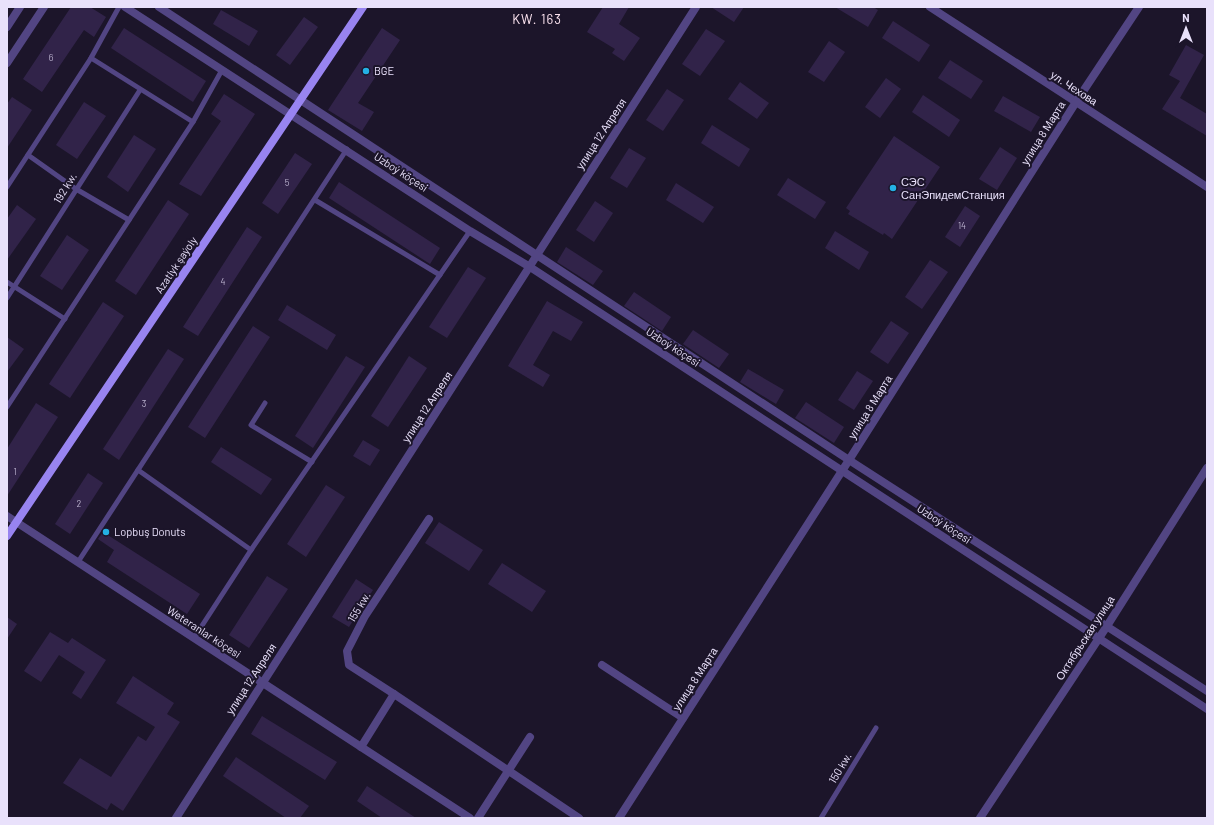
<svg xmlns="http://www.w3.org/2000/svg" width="1214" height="825" font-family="Barlow,sans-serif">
<rect width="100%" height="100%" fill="#1c152a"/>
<!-- building -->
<g fill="#312349">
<polygon points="71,7 90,7 106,17 94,37 84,30 42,92 23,79"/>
<polygon points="603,7 629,7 619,24 640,38 624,61 612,53 615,49 587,32"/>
<polygon points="711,7 744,7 734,22"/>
<polygon points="835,7 873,7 878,10 868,27"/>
<polygon points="221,10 258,31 249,46 213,24"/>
<polygon points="304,17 318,27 290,65 276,55"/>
<polygon points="893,21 930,45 919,62 882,38"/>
<polygon points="124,28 206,81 193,102 111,48"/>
<polygon points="382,28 400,40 358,103 374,112 362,131 328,110"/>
<polygon points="706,29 725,41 700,76 682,64"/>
<polygon points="829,41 845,52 824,82 808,72"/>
<polygon points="1186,45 1204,55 1180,98 1207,114 1207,136 1162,109 1180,81 1169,75"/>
<polygon points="950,60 983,81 971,99 938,78"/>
<polygon points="886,78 901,89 880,118 865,107"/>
<polygon points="740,82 769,103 757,119 728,99"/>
<polygon points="667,89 684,100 663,131 646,120"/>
<polygon points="224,94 255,114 201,196 179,184 221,121 211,114"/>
<polygon points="923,95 960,120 949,137 912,112"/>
<polygon points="1003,96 1040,117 1031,132 994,111"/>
<polygon points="12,97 32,110 7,148 7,104"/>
<polygon points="84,102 106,116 77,159 56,145"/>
<polygon points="712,125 750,149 739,167 701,143"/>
<polygon points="134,135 156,149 128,192 107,177"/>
<polygon points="894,136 940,167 892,239 884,233 883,235 848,214 850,211 846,208"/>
<polygon points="1000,147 1017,158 997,190 979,179"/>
<polygon points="629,148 646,158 627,188 610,178"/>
<polygon points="295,153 312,164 278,214 262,203"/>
<polygon points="788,178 826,202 815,219 777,195"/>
<polygon points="339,182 440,248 430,264 329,198"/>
<polygon points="676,183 714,207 703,223 666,200"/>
<polygon points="168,200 189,214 136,295 115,281"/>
<polygon points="595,201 613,213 594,242 576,230"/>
<polygon points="17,205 36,219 7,260 7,219"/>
<polygon points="965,206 980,216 960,247 945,237"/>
<polygon points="247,227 262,237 198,336 183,327"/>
<polygon points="835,231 869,252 859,270 825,248"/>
<polygon points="67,235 89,250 62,290 40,276"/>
<polygon points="566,247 603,271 593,285 557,262"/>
<polygon points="930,260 948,272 922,309 905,297"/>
<polygon points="468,267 486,278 447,338 429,327"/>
<polygon points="634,292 671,317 662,331 624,306"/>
<polygon points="547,301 583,322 571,341 553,331 533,365 550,375 543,387 508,366"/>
<polygon points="103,302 124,316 70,398 49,384"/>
<polygon points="287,305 336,335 327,350 278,320"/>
<polygon points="891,321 909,333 888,364 870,352"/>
<polygon points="253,326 270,337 205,438 188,427"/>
<polygon points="693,330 729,354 719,368 683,344"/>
<polygon points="7,337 24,349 7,372"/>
<polygon points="168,349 184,359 119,460 103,449"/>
<polygon points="346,356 365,367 313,448 295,436"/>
<polygon points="409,356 427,368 388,427 371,416"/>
<polygon points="748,369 784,390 776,404 740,382"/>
<polygon points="857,371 873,381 854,410 838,400"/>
<polygon points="806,402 844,427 834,443 795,418"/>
<polygon points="36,403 58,417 7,496 7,449"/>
<polygon points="363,440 380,450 370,466 353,456"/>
<polygon points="221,447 272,479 261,495 211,462"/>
<polygon points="88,473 103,483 70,534 55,524"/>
<polygon points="326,485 345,497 306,557 287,544"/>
<polygon points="439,522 483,550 469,571 425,543"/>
<polygon points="103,532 200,594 187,614 107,562 114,550 98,539"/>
<polygon points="502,563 546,591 532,612 488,584"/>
<polygon points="267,576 288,589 249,648 229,635"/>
<polygon points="356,579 373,590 349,627 332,617"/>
<polygon points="7,617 17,624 7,639"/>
<polygon points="50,632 68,643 72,638 106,660 81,699 72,693 85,672 59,655 41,682 24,671"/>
<polygon points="133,676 174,703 167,714 180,722 123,811 111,803 107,810 63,783 80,758 111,777 138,736 146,741 155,727 116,703"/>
<polygon points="262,716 337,762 325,780 251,734"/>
<polygon points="236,757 309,806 300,818 286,818 223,776"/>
<polygon points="367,786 416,818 382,818 357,801"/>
</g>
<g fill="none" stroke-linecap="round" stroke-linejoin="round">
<!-- service -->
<g stroke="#524583" stroke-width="5">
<polyline points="91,58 193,122"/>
<polyline points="28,155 76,189 129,220"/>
<polyline points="7,187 91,58 119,7"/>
<polyline points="315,200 440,275"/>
<polyline points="7,282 65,319"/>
<polyline points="7,298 140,90"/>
<polyline points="265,403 251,425 312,462"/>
<polyline points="7,407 193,122 222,70"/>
<polyline points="138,470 251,550"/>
<polyline points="78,562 347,149"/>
<polyline points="194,638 251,550 470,231"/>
<polyline points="821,818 876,728"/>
</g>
<!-- pedestrian -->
<polyline stroke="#524583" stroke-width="8" points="7,27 20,7"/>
<!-- minor -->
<g stroke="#524583" stroke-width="8">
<polyline points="930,7 1207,187"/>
<polyline points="7,63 44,7"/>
<polyline points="7,516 470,818"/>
<polyline points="602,665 683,718"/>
<polyline points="394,694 349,665 347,651 365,616 429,519"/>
<polyline points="361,747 394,694 579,818"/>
<polyline points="176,818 696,7"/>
<polyline points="478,818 530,737"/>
<polyline points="619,818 849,460 1076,102 1139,7"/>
<polyline points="980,818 1107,626 1207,468"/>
</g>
<!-- tertiary -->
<g stroke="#524583" stroke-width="8">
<polyline points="125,7 470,231 530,267 1207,709"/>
<polyline points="159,7 849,460 1207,691"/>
</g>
<!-- secondary -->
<polyline stroke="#9884f0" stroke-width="8" points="7,536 363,7"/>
</g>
<!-- markers -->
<g fill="#24b1e5" stroke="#1c152a" stroke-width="1.5">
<circle cx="366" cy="71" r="4"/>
<circle cx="893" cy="188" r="4"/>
<circle cx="106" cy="532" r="4"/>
</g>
<g text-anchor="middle" stroke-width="4" stroke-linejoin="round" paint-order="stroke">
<!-- number labels -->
<g font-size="9" fill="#bbb2ce">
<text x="51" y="61">6</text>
<text x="287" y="186">5</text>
<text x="962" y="229">14</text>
<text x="223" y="285">4</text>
<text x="144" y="407">3</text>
<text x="15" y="475">1</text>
<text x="79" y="507">2</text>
</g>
<!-- poi labels -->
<g font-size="11" fill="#e9e1fb" stroke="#1c152a" text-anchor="start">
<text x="374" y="75">BGE</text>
<text x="901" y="186">СЭС<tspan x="901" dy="13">СанЭпидемСтанция</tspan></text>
<text x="114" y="536">Lopbuş Donuts</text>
</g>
<!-- street labels -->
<g font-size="11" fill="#e9e1fb" stroke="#1c152a">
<text transform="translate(1074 88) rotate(33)" y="4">ул. Чехова</text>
<text transform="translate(1043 133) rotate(-58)" y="4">улица 8 Марта</text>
<text transform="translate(601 134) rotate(-57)" y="4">улица 12 Апреля</text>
<text transform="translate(401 172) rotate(33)" y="4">Uzboý köçesi</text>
<text transform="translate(65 188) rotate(-58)" y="4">192 kw.</text>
<text transform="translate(176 265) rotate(-56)" y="4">Azatlyk şaýoly</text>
<text transform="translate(673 347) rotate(33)" y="4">Uzboý köçesi</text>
<text transform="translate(427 407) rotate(-57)" y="4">улица 12 Апреля</text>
<text transform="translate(870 407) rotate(-58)" y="4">улица 8 Марта</text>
<text transform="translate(944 524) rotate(33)" y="4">Uzboý köçesi</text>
<text transform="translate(359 607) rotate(-59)" y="4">155 kw.</text>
<text transform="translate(204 632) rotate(33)" y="4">Weteranlar köçesi</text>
<text transform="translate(1085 638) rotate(-57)" y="4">Октябрьская улица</text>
<text transform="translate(251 679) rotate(-57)" y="4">улица 12 Апреля</text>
<text transform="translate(695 679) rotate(-57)" y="4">улица 8 Марта</text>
<text transform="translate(840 768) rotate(-59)" y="4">150 kw.</text>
</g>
<!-- quarter labels -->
<g font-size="13" letter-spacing="1" fill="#fce3ef" stroke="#1c152a">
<text x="537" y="24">KW. 163</text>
</g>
</g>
<!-- border -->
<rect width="1214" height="825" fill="none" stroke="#e9e1fb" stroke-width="16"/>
<!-- north arrow -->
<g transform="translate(1186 28)" stroke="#1c152a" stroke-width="3" paint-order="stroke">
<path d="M0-3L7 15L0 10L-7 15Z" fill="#e9e1fb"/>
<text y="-6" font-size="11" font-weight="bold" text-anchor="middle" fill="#e9e1fb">N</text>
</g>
</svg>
